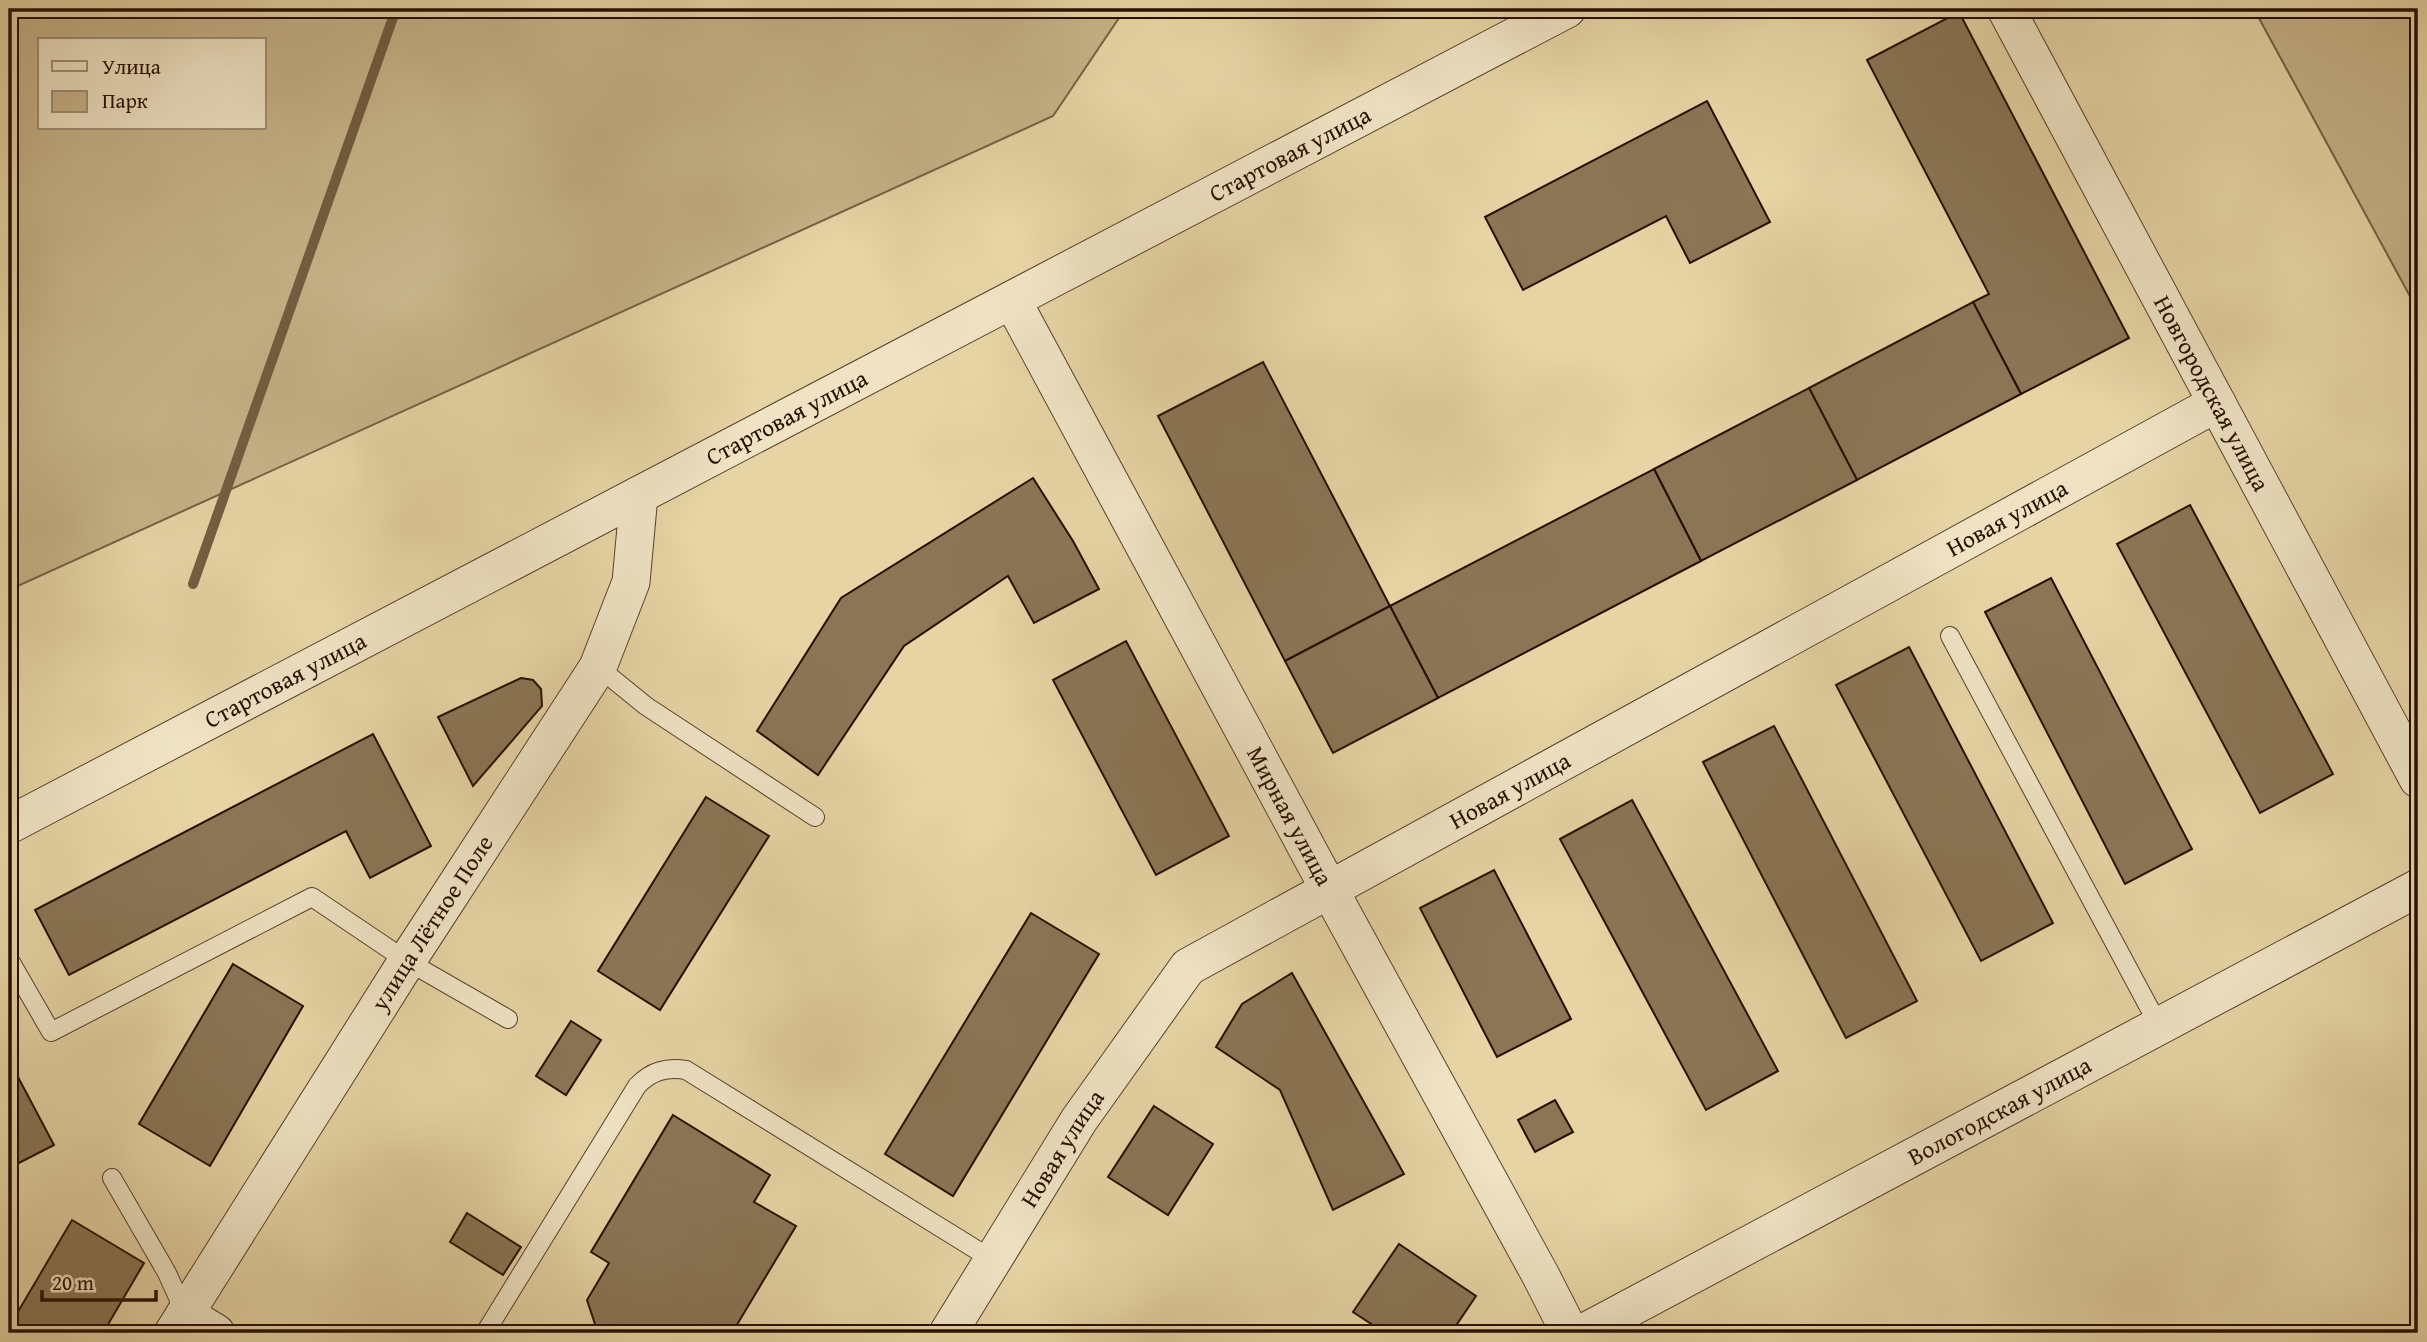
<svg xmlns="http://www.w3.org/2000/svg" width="2427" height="1342" font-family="'Gentium Book Plus',serif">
<rect width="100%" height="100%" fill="#e6d4a4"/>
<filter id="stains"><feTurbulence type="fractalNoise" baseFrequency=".00286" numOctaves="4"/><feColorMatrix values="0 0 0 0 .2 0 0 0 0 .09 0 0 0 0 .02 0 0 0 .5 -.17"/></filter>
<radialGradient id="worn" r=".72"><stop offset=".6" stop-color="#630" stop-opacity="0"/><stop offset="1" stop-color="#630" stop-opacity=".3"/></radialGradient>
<!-- green -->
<g fill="#c6b388" stroke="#766144" stroke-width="2" fill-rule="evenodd">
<path d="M9 9H1125L1053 116 9 590ZM264 40V128H40V40Z"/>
<polygon points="2254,9 2418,9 2418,311"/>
</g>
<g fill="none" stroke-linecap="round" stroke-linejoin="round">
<!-- stream -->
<polyline stroke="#735d41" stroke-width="10" points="193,584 396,9"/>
</g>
<!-- building -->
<g fill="#8a7555" stroke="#270f00" stroke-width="2">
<polygon points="1959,12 2129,338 2021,394 1973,302 1989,294 1867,60"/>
<polygon points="1707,101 1770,222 1690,263 1666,216 1523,290 1485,217"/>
<polygon points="1973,302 2021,394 1857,480 1809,388"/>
<polygon points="1263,362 1390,606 1285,661 1158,416"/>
<polygon points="1809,388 1857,480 1701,561 1654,469"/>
<polygon points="1654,469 1701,561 1438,698 1390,606"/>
<polygon points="1033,478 1073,541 1099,589 1034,623 1008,576 904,646 818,775 757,731 841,598"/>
<polygon points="2190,505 2333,774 2260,813 2117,544"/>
<polygon points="2051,578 2192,849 2125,884 1985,612"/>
<polygon points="1390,606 1438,698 1333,753 1285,661"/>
<polygon points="1126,641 1229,836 1156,875 1053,680"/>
<polygon points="1909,647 2053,923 1981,961 1836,685"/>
<polygon points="521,678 533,680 541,689 542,706 473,786 438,717"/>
<polygon points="1774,726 1917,1001 1846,1038 1703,762"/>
<polygon points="373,734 431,846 370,878 346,831 69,975 35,910"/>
<polygon points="706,797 769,836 660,1010 598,971"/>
<polygon points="1632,800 1778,1071 1706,1110 1560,839"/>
<polygon points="1494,870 1571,1019 1497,1057 1420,908"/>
<polygon points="1031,913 1099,954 953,1196 885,1154"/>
<polygon points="233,964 303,1006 210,1166 139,1124"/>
<polygon points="1292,973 1404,1174 1333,1210 1280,1090 1216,1047 1242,1004"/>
<polygon points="571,1021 601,1040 566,1095 536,1076"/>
<polygon points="9,1060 54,1145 9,1168"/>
<polygon points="1555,1100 1573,1132 1535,1152 1518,1120"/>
<polygon points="1154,1106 1213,1144 1168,1215 1108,1177"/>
<polygon points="673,1115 770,1175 754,1202 796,1226 732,1333 598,1333 587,1300 609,1263 591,1252"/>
<polygon points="467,1213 521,1247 503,1275 450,1242"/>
<polygon points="72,1220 144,1263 103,1333 9,1333 9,1327"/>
<polygon points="1399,1244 1476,1296 1451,1333 1385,1333 1353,1312"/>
</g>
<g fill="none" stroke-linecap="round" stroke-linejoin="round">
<!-- service casing -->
<g stroke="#574029" stroke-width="20">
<g id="service">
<polyline points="1950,636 2159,1026"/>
<polyline points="598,667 646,706 815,817"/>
<polyline points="9,959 51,1032 312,897 407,961 508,1019"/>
<polyline points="112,1178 167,1273 185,1313"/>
<path d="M485 1333 637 1086C651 1071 666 1067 686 1070L993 1260"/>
</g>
</g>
<!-- minor casing -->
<g stroke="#574029" stroke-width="39">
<g id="minor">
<path id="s1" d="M2006 9 2418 779"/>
<path id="s2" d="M1012 300 1329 889 1541 1276 1570 1333"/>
<path id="s3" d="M9 825 1567 9"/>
<polyline points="185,1314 216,1333"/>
<path id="s4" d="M173 1333 407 961 598 667 631 582 639 495"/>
<path id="s5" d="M948 1333 1079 1120 1188 967 2217 403"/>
<path id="s6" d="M1583 1333 2418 888"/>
</g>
</g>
<!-- service -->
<use href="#service" stroke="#efe3c4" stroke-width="18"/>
<!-- minor -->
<use href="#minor" stroke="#efe3c4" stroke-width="37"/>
</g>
<g text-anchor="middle" stroke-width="7" stroke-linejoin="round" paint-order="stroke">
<!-- street labels -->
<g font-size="24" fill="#270f00" stroke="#efe3c4">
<text dy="8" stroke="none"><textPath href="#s3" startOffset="1446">Стартовая улица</textPath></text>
<text dy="8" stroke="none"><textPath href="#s1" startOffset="436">Новгородская улица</textPath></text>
<text dy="8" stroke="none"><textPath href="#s3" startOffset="878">Стартовая улица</textPath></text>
<text dy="8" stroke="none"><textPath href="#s5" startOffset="1372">Новая улица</textPath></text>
<text dy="8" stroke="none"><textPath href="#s3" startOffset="312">Стартовая улица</textPath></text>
<text dy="8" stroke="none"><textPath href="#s5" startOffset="805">Новая улица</textPath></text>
<text dy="8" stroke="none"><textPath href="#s2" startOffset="586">Мирная улица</textPath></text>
<text dy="8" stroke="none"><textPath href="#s4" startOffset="485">улица Лётное Поле</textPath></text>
<text dy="8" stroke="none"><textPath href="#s6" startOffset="472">Вологодская улица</textPath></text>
<text dy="8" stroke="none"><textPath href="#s5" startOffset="217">Новая улица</textPath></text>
</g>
</g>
<!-- margin -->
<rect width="2427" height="1342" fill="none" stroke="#e6d4a4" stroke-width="35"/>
<rect x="10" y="10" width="2406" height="1321" fill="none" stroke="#270f00" stroke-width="3.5"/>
<rect x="18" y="18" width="2392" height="1307" fill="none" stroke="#270f00" stroke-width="2"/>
<!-- legend -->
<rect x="38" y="38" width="228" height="91" fill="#efe3c4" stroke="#9f8e76" stroke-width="2"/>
<rect x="52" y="61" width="35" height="10" fill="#efe3c4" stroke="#9f8e76" stroke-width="2"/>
<text x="102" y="74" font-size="21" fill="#270f00">Улица</text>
<rect x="52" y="91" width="35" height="21" fill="#c6b388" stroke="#9f8e76" stroke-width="2"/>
<text x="102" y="108" font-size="21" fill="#270f00">Парк</text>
<!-- scale -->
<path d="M42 1290v10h114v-10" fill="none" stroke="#270f00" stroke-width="3.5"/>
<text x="52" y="1290" font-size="21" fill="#270f00" stroke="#efe3c4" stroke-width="5" paint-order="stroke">20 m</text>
<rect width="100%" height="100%" filter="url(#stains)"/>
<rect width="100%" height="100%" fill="url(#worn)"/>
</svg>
